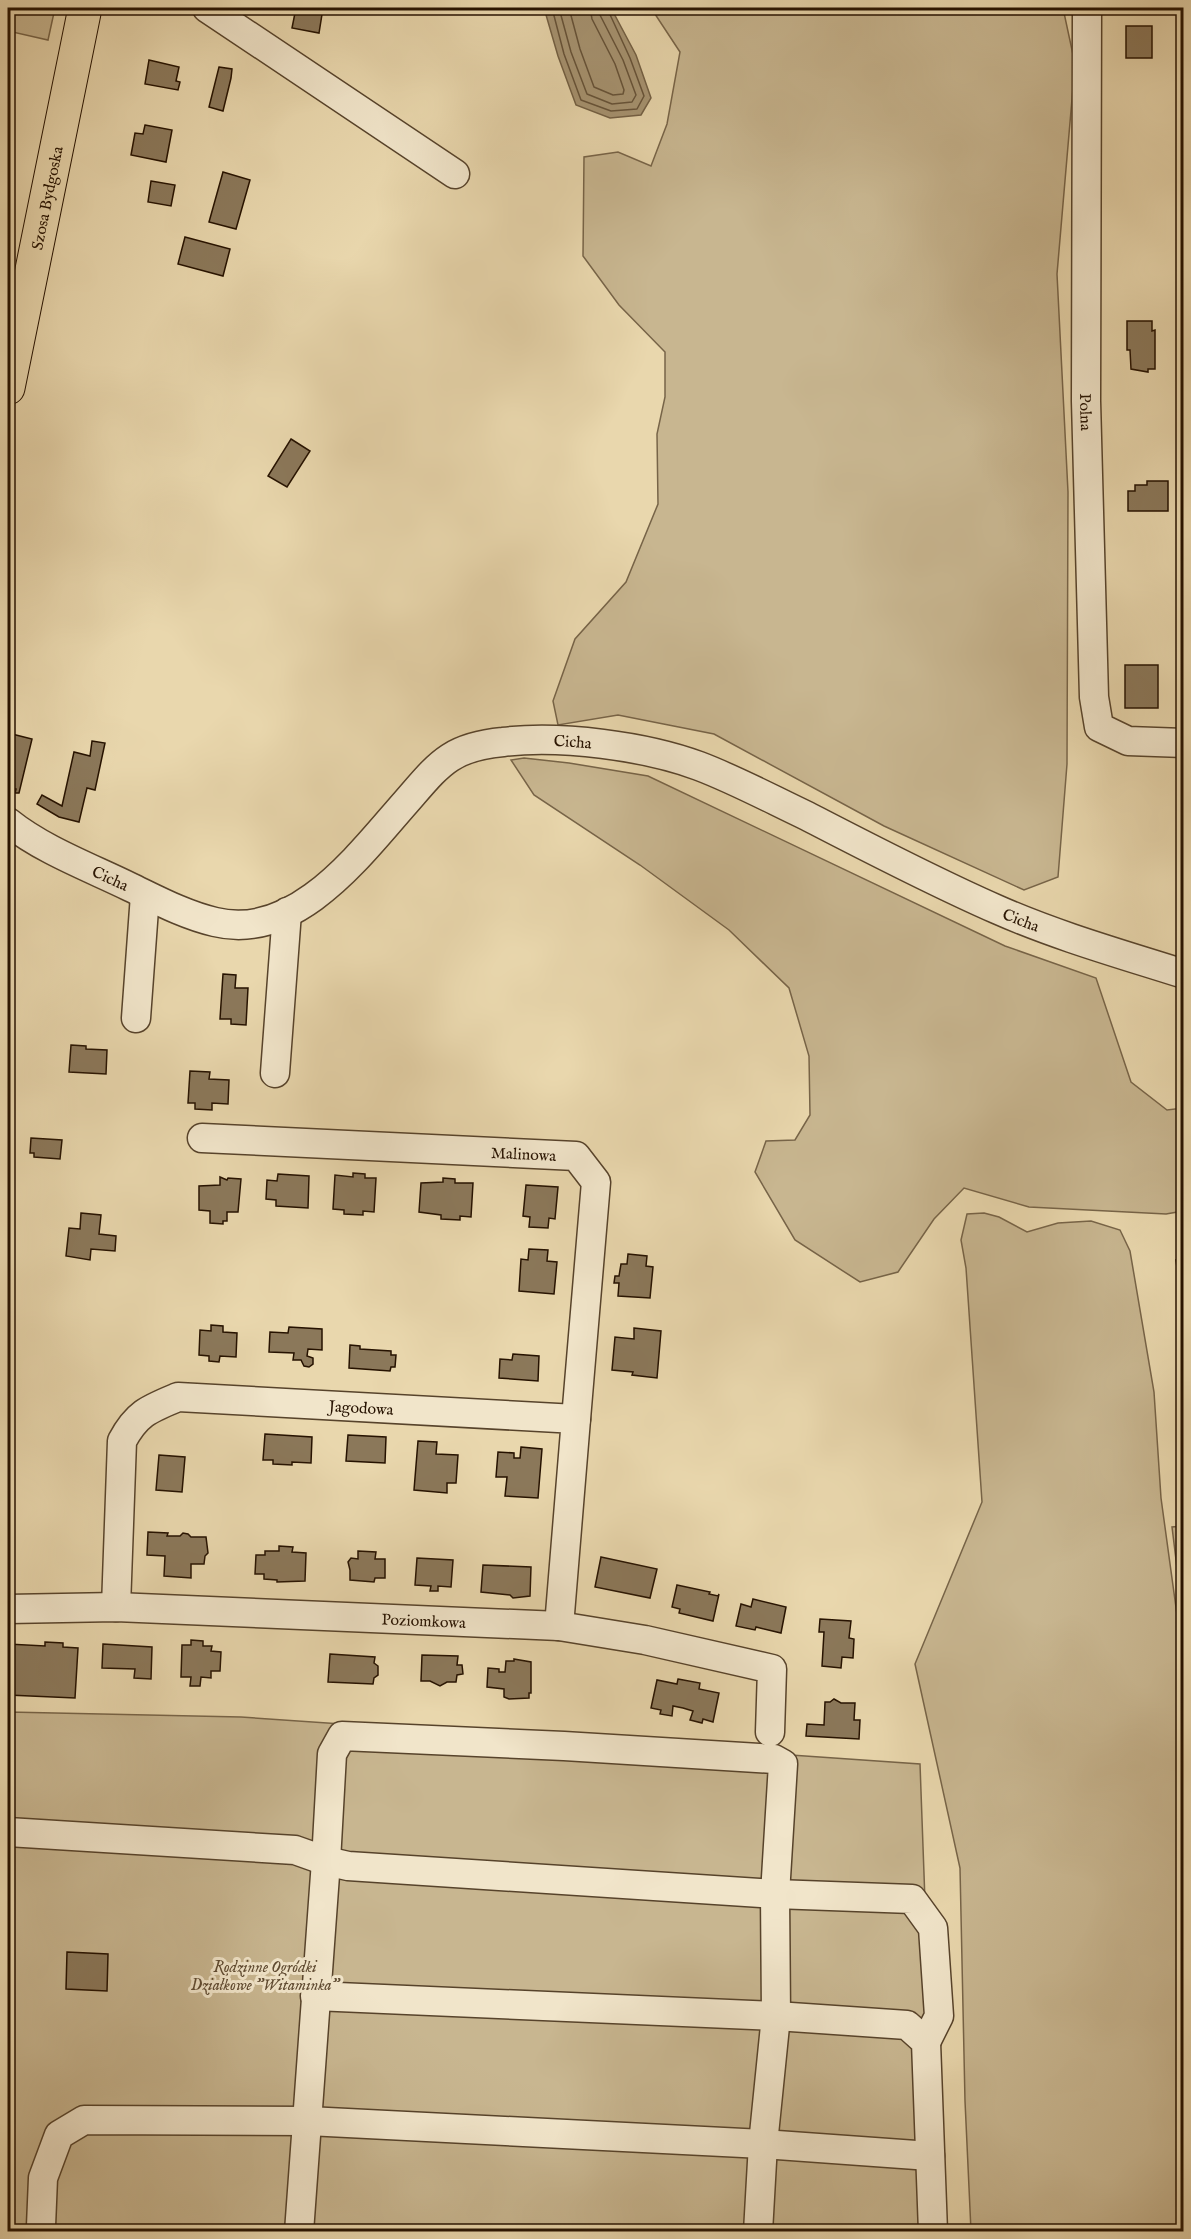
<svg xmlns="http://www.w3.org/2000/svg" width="1191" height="2239" font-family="'IM FELL English',serif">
<rect width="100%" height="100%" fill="#e9d7ad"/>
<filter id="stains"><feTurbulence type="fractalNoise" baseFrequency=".00333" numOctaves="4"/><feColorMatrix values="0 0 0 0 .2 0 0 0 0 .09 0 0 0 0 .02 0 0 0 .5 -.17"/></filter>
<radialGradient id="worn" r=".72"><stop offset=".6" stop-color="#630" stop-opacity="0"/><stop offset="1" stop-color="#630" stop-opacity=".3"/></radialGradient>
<!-- green -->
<g fill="#c8b690" stroke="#776448" stroke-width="1.5">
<polygon points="8,8 55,8 48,40 8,31"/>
<polygon points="651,8 1063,8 1075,64 1057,274 1068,492 1067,764 1058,877 1024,890 884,826 714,734 618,715 558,725 553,701 575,639 626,582 658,504 657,434 665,397 665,352 619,305 583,256 584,157 618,152 651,166 667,124 680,52"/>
<polygon points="524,758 569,763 648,776 1005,946 1096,978 1131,1082 1167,1110 1183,1108 1183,1211 1166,1214 1029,1207 964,1188 934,1219 898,1272 860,1282 795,1240 755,1172 766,1141 795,1140 810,1115 809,1056 789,988 729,930 640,865 534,795 511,760"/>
<polygon points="984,1213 999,1217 1027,1232 1058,1223 1091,1221 1120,1230 1130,1251 1154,1392 1161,1498 1184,1666 1183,2231 971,2231 965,2101 960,1868 915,1664 982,1502 966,1268 961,1240 967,1214"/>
<polygon points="1183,1526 1184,1526 1183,1617 1172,1527"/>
<polygon points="8,1712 241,1717 920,1764 937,2231 8,2232"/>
</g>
<!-- water -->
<polygon fill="#a79472" stroke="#736044" stroke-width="1.5" points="544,8 611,8 636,55 651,98 641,115 610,118 576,105 558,56"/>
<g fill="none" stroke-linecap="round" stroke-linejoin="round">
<!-- shore -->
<g stroke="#665339" stroke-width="1.5">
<polyline points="552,8 564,54 581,100 611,111 637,109 644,96 630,58 607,8"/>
<polyline points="559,8 571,52 587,94 612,104 632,102 636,95 623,60 600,15 599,8"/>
<polyline points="569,8 580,49 594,87 613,95 623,94 624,90 615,64 592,19 590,8"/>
</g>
</g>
<!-- building -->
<g fill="#8b785a" stroke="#261200" stroke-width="1.5">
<polygon points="296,8 323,8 319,33 292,28"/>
<rect x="1126" y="26" width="26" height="32"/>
<polygon points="149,60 179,67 176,81 180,82 178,90 145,84"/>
<polygon points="219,67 232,69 231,78 223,111 209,107"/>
<polygon points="145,125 172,130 166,162 131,155 135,133 143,134"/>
<polygon points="223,172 250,180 236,229 209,222"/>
<polygon points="151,181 175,185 171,206 148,202"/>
<polygon points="185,237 230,249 223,276 178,264"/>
<polygon points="1127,321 1152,321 1152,331 1155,330 1155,369 1148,369 1148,372 1131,369 1130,350 1127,350"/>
<polygon points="291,439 310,451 287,487 268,476"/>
<polygon points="1147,481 1168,481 1168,511 1128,511 1128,491 1135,491 1135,485 1147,485"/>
<rect x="1125" y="665" width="33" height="43"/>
<polygon points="12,734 32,739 19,793 15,793 16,789 8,787 8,755"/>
<polygon points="92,741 105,743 95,790 87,788 79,822 59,817 37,804 42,795 62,806 74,752 90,756"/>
<rect x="1179" y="906" width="5" height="27"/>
<polygon points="223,974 236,975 235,988 248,988 246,1025 231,1024 231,1019 220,1019"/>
<polygon points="71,1045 86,1046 86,1049 107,1050 106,1074 69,1072"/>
<polygon points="190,1071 210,1072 209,1079 229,1080 228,1104 212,1103 212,1110 195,1109 195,1103 188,1103"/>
<polygon points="31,1138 62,1140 60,1159 34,1157 34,1153 30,1153"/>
<polygon points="8,1167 14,1167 12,1220 8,1220"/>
<polygon points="353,1173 365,1174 365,1178 376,1178 374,1212 363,1211 363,1215 344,1214 344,1210 333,1209 335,1175 353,1177"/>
<polygon points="278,1174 309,1176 308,1208 276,1206 276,1200 266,1199 267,1180 277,1181"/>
<polygon points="220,1177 227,1180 228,1178 241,1179 238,1212 227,1212 227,1221 223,1221 223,1224 210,1223 210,1211 199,1210 199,1186 220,1185"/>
<polygon points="443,1178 455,1179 455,1183 473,1183 471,1217 460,1216 460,1220 441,1219 441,1215 419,1212 421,1183 443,1182"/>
<polygon points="526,1185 558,1187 555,1219 549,1218 548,1228 529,1227 530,1217 523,1216"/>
<polygon points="81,1213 101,1215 99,1234 116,1236 115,1251 91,1249 90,1260 66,1256 69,1228 80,1229"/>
<polygon points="529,1249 548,1250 547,1261 557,1262 554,1294 519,1291 521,1259 528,1260"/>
<polygon points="628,1254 647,1256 646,1266 653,1267 650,1298 618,1296 619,1283 614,1283 615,1276 619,1276 621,1264 627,1264"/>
<polygon points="1184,1259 1184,1299 1181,1299 1176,1260"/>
<polygon points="211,1325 223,1326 223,1332 237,1333 236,1357 220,1356 219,1362 209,1361 209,1356 199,1355 200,1330 211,1331"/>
<polygon points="289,1327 322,1329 322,1350 308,1349 307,1356 313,1358 313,1364 309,1367 304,1366 301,1360 293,1360 294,1353 269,1352 270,1332 288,1333"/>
<polygon points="634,1328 661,1331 657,1378 632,1375 633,1372 612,1370 615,1337 634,1339"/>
<polygon points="350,1345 360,1346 360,1349 391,1351 391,1355 396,1355 395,1367 391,1367 390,1371 349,1368"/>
<polygon points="513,1354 539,1356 538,1381 499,1378 500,1359 512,1360"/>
<polygon points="265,1434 312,1437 311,1463 292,1462 292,1465 273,1464 273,1460 263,1460"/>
<polygon points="348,1435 386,1437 385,1463 346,1461"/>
<polygon points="418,1441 437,1442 436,1454 458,1455 456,1483 447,1483 447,1493 414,1490"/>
<polygon points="521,1447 542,1449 538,1498 505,1496 507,1477 496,1477 498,1452 514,1453 514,1458 520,1458"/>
<polygon points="159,1455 185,1457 182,1492 156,1490"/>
<polygon points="148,1532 168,1533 167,1536 180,1536 183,1533 188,1534 191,1537 206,1537 208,1553 205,1556 204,1564 191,1564 191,1578 164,1576 165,1556 147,1555"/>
<polygon points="279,1546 293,1547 292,1552 306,1553 305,1581 277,1582 277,1580 264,1579 264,1574 255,1574 256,1555 265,1555 265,1551 279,1551"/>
<polygon points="358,1551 376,1552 375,1559 385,1559 385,1578 375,1578 374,1582 350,1580 350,1570 348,1562 351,1558 358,1559"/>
<polygon points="601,1557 657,1569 650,1598 595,1587"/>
<polygon points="417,1558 453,1560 451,1587 438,1586 438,1591 430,1591 431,1586 415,1585"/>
<polygon points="483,1565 531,1567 530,1596 513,1598 510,1595 481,1592"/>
<polygon points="677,1585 710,1592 709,1594 718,1596 719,1594 713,1621 679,1613 680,1609 672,1607"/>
<polygon points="753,1599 786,1607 781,1633 756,1627 755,1630 736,1626 741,1604 751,1607"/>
<polygon points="820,1619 851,1621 849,1638 854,1639 853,1658 842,1657 841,1668 822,1666 824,1632 819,1632"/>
<polygon points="191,1640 203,1641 203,1646 212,1646 211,1651 221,1652 220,1671 211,1671 211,1678 201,1677 200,1686 190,1686 191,1677 181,1677 182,1645 191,1645"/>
<polygon points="45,1642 63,1643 63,1647 78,1648 75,1698 8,1695 8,1644 45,1646"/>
<polygon points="103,1644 152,1647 151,1679 134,1678 135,1669 102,1668"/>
<polygon points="330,1654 375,1657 374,1663 378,1666 378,1675 374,1678 373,1684 328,1682"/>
<polygon points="422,1655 458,1656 457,1665 462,1665 463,1674 457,1675 456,1682 447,1682 440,1686 430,1681 421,1681"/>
<polygon points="514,1659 531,1662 531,1693 529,1693 529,1698 509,1699 504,1697 504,1689 487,1687 488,1668 499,1669 499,1672 505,1672 506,1661 514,1661"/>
<polygon points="678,1679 700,1683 699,1689 719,1693 713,1722 703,1719 702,1723 690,1720 693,1711 683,1708 673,1706 672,1716 660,1714 661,1710 651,1708 657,1680 677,1684"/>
<polygon points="834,1699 841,1703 855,1703 854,1720 860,1720 859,1739 806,1736 807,1724 824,1725 825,1702 830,1702"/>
<polygon points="67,1952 108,1954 107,1991 66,1989"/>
</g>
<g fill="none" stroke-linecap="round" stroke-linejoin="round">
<!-- minor casing -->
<g stroke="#57432b" stroke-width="31">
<g id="minor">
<polyline points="207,8 455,174"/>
<path id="s1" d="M1087 8 1086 401 1094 697 1099 727 1128 741 1184 743"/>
<path id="s2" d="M8 822C43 850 89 867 130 887 157 900 185 915 215 922 296 942 360 854 406 802 439 764 450 747 503 742 561 735 645 746 699 766 736 780 771 799 807 816 869 848 932 881 996 909 1057 936 1121 954 1184 974"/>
<polyline points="136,1018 145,895"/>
<polyline points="275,1073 287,912"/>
<path id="s3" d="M202 1138 576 1156 596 1182 576 1419"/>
<path id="s4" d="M116 1607 122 1441C137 1413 149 1409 178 1397L576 1419 559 1626"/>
<path id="s5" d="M8 1609 116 1607 559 1626 645 1640 772 1669 770 1732"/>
<polyline points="8,1832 295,1850 326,1861 348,1866 775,1894 912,1899 933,1928 939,2016 926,2042"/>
<polyline points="315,1996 776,2016 907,2025 926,2042 933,2232"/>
<polyline points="41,2226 43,2178 59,2135 84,2120 308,2121 763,2144 930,2156"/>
<polyline points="299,2232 326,1861 332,1754 342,1736 564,1746 774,1759 783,1764 775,1894 776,2016 763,2144 758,2232"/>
</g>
</g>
<!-- major casing -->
<g stroke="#261200" stroke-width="35">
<g id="major">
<path id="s6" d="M8 388 85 8"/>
</g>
</g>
<!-- minor -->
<use href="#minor" stroke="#f1e5ca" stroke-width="28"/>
<!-- major -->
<use href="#major" stroke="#e9d7ad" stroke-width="33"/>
</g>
<g text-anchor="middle" stroke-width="6" stroke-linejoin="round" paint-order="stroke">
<!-- street labels -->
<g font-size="16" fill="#261200" stroke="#f1e5ca">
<text dy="6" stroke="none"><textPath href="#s6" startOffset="194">Szosa Bydgoska</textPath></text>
<text dy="6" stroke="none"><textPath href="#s1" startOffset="404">Polna</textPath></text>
<text dy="6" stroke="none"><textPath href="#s2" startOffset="657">Cicha</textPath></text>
<text dy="6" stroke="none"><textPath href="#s2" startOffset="117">Cicha</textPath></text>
<text dy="6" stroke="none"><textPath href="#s2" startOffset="1143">Cicha</textPath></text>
<text dy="6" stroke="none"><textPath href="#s3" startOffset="322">Malinowa</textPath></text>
<text dy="6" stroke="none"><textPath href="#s4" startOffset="423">Jagodowa</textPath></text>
<text dy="6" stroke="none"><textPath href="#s5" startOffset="416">Poziomkowa</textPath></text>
</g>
<!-- park labels -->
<g font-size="16" font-style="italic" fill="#5f4b32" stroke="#f1e5ca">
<text x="265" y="1972">Rodzinne Ogródki<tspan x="265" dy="18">Działkowe "Witaminka"</tspan></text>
</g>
</g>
<!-- margin -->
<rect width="1191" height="2239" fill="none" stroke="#e9d7ad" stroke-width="30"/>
<rect x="9" y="9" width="1173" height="2221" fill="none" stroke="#261200" stroke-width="3"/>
<rect x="15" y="15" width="1161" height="2209" fill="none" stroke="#261200" stroke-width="1.5"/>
<rect width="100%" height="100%" filter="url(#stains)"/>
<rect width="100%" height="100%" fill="url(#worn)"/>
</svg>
